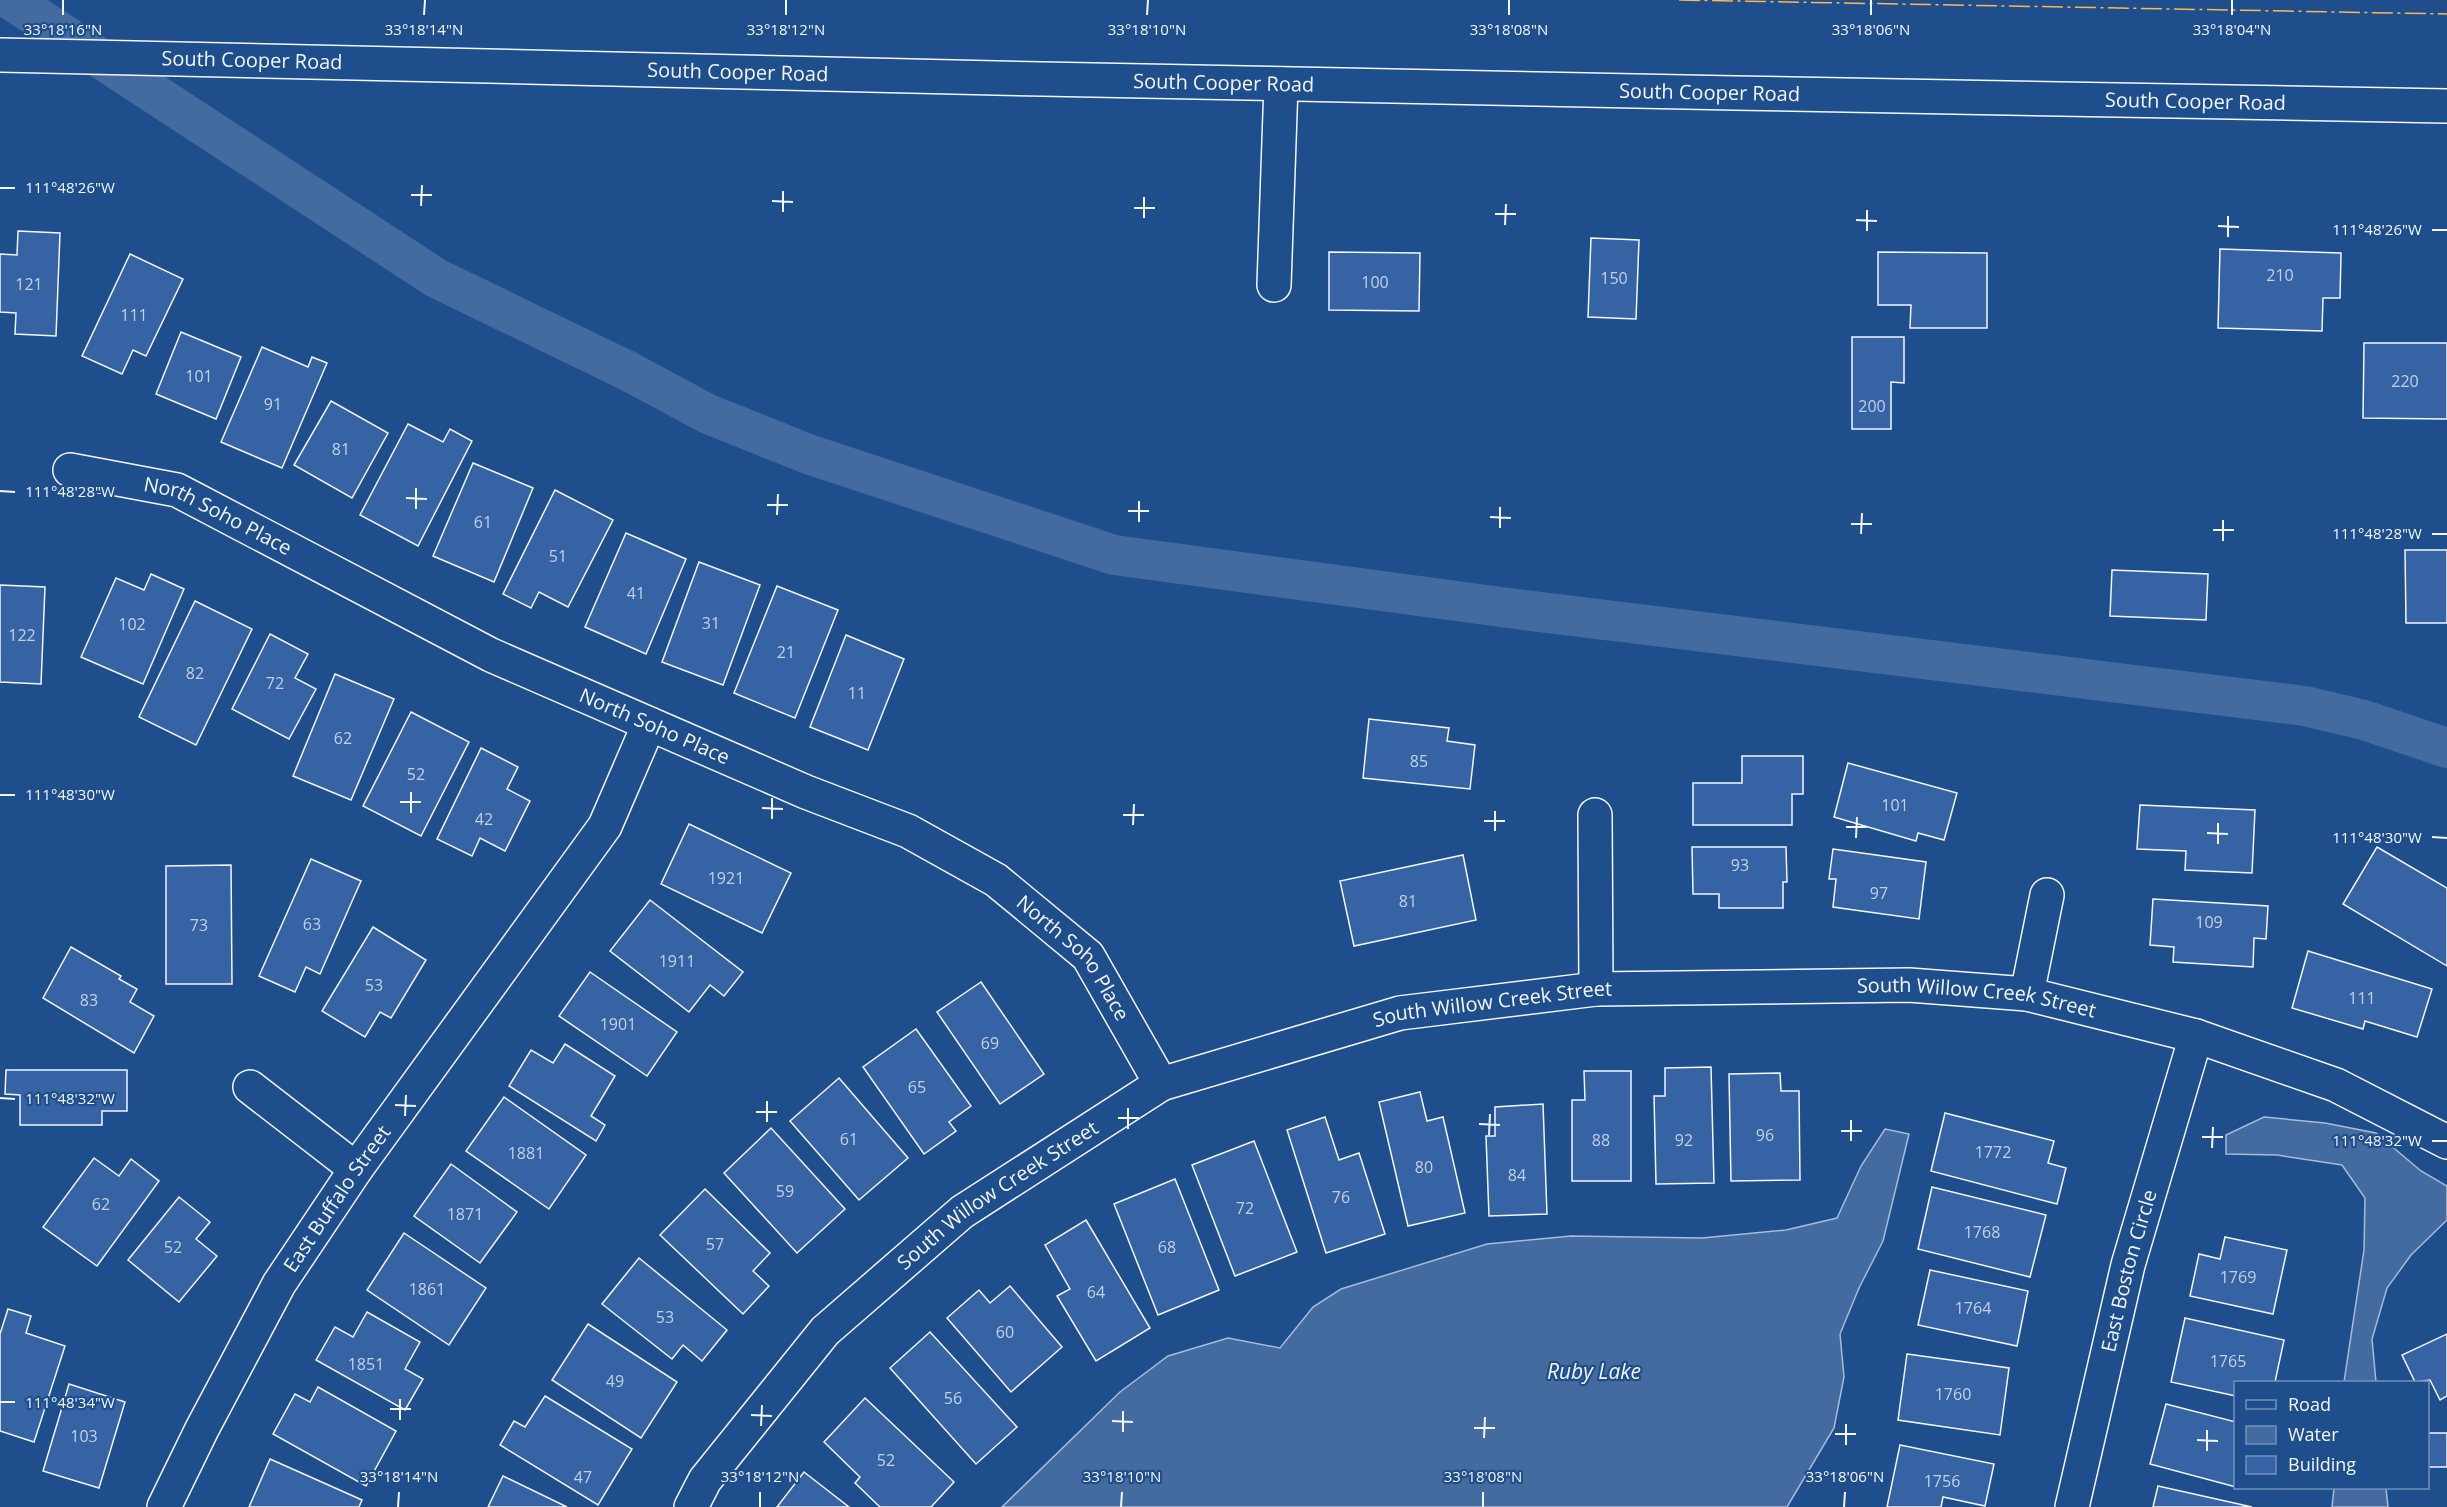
<svg xmlns="http://www.w3.org/2000/svg" width="2447" height="1507" font-family="'Open Sans',sans-serif">
<rect width="100%" height="100%" fill="#1f4e8c"/>
<!-- water -->
<g fill="#446ba0" stroke="#a8bbd7" stroke-width="1.5">
<polygon points="2264,1117 2325,1123 2376,1133 2421,1171 2447,1186 2447,1220 2411,1255 2387,1288 2372,1339 2376,1382 2344,1382 2364,1250 2365,1198 2342,1165 2277,1155 2226,1154 2226,1135"/>
<polygon points="1885,1129 1909,1134 1883,1241 1859,1288 1840,1334 1844,1377 1834,1428 1787,1507 1002,1507 1120,1392 1168,1356 1228,1338 1280,1348 1313,1307 1341,1289 1487,1244 1571,1236 1702,1238 1786,1230 1837,1218 1861,1166"/>
<polygon points="2334,1488 2386,1488 2388,1507 2332,1507"/>
</g>
<g fill="none" stroke-linecap="round" stroke-linejoin="round">
<!-- canal -->
<polyline stroke="#446ba0" stroke-width="40" points="11,0 436,278 628,371 708,414 808,454 1114,555 1516,609 2305,706 2364,720 2447,748"/>
</g>
<!-- building -->
<g fill="#3563a3" stroke="#f2f6ff" stroke-width="1.5">
<polygon points="18,231 60,233 56,336 15,334 16,313 0,312 0,254 17,255"/>
<polygon points="1591,238 1639,240 1636,319 1588,317"/>
<polygon points="2220,249 2341,253 2340,298 2323,298 2322,331 2218,328"/>
<polygon points="1329,252 1420,253 1419,311 1329,310"/>
<polygon points="1878,252 1987,253 1987,328 1910,328 1911,305 1878,305"/>
<polygon points="130,254 183,279 146,356 133,350 122,374 82,356"/>
<polygon points="181,332 241,357 216,419 156,394"/>
<polygon points="1852,337 1904,337 1904,383 1891,382 1891,429 1852,429"/>
<polygon points="2364,343 2447,343 2447,419 2363,418"/>
<polygon points="262,347 308,367 312,357 327,363 282,468 221,442"/>
<polygon points="331,401 388,433 352,498 294,465"/>
<polygon points="408,424 443,442 450,429 472,441 418,546 360,515"/>
<polygon points="473,463 533,488 494,582 433,556"/>
<polygon points="555,490 613,520 568,607 539,592 531,608 503,594"/>
<polygon points="626,533 686,559 646,654 585,627"/>
<polygon points="2405,550 2447,550 2447,623 2406,623"/>
<polygon points="699,562 760,585 723,685 662,662"/>
<polygon points="2112,570 2208,574 2206,620 2110,616"/>
<polygon points="151,574 184,589 143,684 81,657 116,578 144,590"/>
<polygon points="0,585 45,587 41,684 0,682"/>
<polygon points="777,586 838,610 795,718 734,693"/>
<polygon points="195,601 252,629 196,745 139,717"/>
<polygon points="270,634 308,654 295,678 316,689 289,739 232,709"/>
<polygon points="846,635 904,659 868,750 810,727"/>
<polygon points="335,674 394,699 351,800 293,776"/>
<polygon points="411,712 469,742 421,836 363,806"/>
<polygon points="1369,719 1449,728 1447,741 1475,745 1470,789 1363,778"/>
<polygon points="481,748 518,767 507,789 530,801 505,851 480,838 472,856 437,839"/>
<polygon points="1742,756 1803,756 1803,794 1792,794 1792,825 1693,825 1693,783 1742,783"/>
<polygon points="1848,763 1957,793 1944,840 1918,833 1916,841 1834,817"/>
<polygon points="2140,805 2255,810 2252,873 2185,870 2186,851 2137,849"/>
<polygon points="689,824 791,873 762,933 661,884"/>
<polygon points="1692,847 1786,847 1787,882 1783,882 1783,908 1719,908 1719,894 1693,894"/>
<polygon points="2377,847 2447,888 2447,966 2343,904"/>
<polygon points="1833,849 1926,862 1919,919 1833,907 1836,879 1829,879"/>
<polygon points="1463,855 1476,920 1354,946 1340,881"/>
<polygon points="311,859 361,881 320,974 306,967 295,992 259,976"/>
<polygon points="231,865 232,984 166,984 166,866"/>
<polygon points="2153,899 2268,906 2266,939 2254,938 2253,967 2173,962 2174,947 2150,945"/>
<polygon points="650,900 743,972 724,996 710,985 689,1012 610,951"/>
<polygon points="373,927 426,960 391,1018 380,1012 365,1037 322,1011"/>
<polygon points="71,947 121,976 119,979 137,989 130,1002 154,1016 134,1053 43,998"/>
<polygon points="2308,951 2432,989 2417,1037 2365,1021 2363,1029 2292,1008"/>
<polygon points="590,972 677,1032 647,1076 559,1016"/>
<polygon points="981,982 1044,1074 1000,1104 937,1012"/>
<polygon points="916,1029 971,1106 949,1122 956,1131 924,1154 863,1067"/>
<polygon points="565,1044 615,1076 591,1116 605,1125 596,1141 509,1086 531,1050 553,1063"/>
<polygon points="1711,1067 1714,1183 1656,1184 1654,1096 1665,1096 1665,1068"/>
<polygon points="6,1070 127,1070 127,1111 102,1111 102,1125 20,1125 20,1095 5,1094"/>
<polygon points="1584,1071 1631,1071 1631,1181 1572,1181 1572,1100 1585,1100"/>
<polygon points="1780,1073 1781,1091 1799,1091 1800,1180 1731,1181 1729,1074"/>
<polygon points="839,1078 908,1158 859,1200 790,1121"/>
<polygon points="1420,1092 1427,1121 1443,1117 1465,1213 1408,1226 1379,1102"/>
<polygon points="504,1097 586,1155 549,1209 466,1151"/>
<polygon points="1543,1104 1547,1214 1489,1216 1486,1136 1495,1136 1495,1107"/>
<polygon points="1945,1113 2054,1141 2048,1163 2066,1168 2057,1204 1931,1171"/>
<polygon points="1325,1117 1339,1160 1359,1153 1385,1234 1326,1253 1287,1130"/>
<polygon points="771,1128 845,1209 797,1253 724,1173"/>
<polygon points="1254,1141 1297,1252 1235,1276 1192,1165"/>
<polygon points="94,1158 119,1176 131,1159 159,1181 97,1266 43,1227"/>
<polygon points="451,1164 517,1212 480,1263 414,1216"/>
<polygon points="1175,1179 1219,1290 1158,1315 1114,1204"/>
<polygon points="1932,1187 2046,1215 2030,1277 1918,1249"/>
<polygon points="705,1189 770,1253 753,1271 769,1286 743,1314 660,1235"/>
<polygon points="179,1197 210,1222 196,1239 217,1256 179,1302 128,1260"/>
<polygon points="1086,1220 1150,1328 1096,1361 1057,1296 1070,1289 1045,1245"/>
<polygon points="404,1233 486,1288 449,1345 367,1290"/>
<polygon points="2225,1237 2287,1250 2273,1314 2190,1296 2199,1254 2220,1259"/>
<polygon points="639,1258 727,1330 702,1361 683,1345 672,1359 602,1304"/>
<polygon points="1930,1270 2028,1291 2017,1346 1918,1325"/>
<polygon points="1010,1286 1062,1347 1011,1392 947,1318 979,1290 990,1303"/>
<polygon points="8,1309 31,1316 26,1333 65,1346 34,1442 0,1431 0,1334"/>
<polygon points="367,1312 420,1342 405,1369 423,1379 405,1410 316,1360 335,1327 353,1337"/>
<polygon points="2185,1318 2284,1340 2275,1382 2236,1382 2236,1396 2171,1382"/>
<polygon points="588,1324 677,1382 641,1438 552,1380"/>
<polygon points="930,1332 1017,1427 976,1464 890,1368"/>
<polygon points="2447,1334 2447,1396 2440,1400 2430,1380 2415,1382 2402,1355"/>
<polygon points="1907,1354 2009,1368 2000,1435 1898,1420"/>
<polygon points="69,1384 125,1402 99,1488 43,1471"/>
<polygon points="318,1387 396,1431 366,1486 273,1434 295,1394 310,1402"/>
<polygon points="545,1396 632,1449 598,1505 500,1445 514,1421 525,1427"/>
<polygon points="865,1398 954,1482 931,1507 880,1507 855,1483 860,1477 824,1442"/>
<polygon points="2166,1404 2236,1422 2236,1487 2150,1464"/>
<rect x="2428" y="1433" width="19" height="34"/>
<polygon points="1900,1445 1994,1464 1985,1506 1943,1497 1941,1507 1887,1507"/>
<polygon points="270,1459 362,1500 359,1507 249,1507"/>
<polygon points="804,1472 849,1507 777,1507"/>
<polygon points="503,1476 567,1507 488,1507"/>
<polygon points="2158,1486 2252,1507 2153,1507"/>
</g>
<g fill="none" stroke-linecap="round" stroke-linejoin="round">
<!-- minor casing -->
<g stroke="#f2f6ff" stroke-width="36">
<g id="minor">
<polyline points="1274,285 1281,84"/>
<path id="s1" d="M70 470 177 490 491 655 806 792 908 831 996 880 1088 956 1161 1084"/>
<polyline points="1595,815 1596,989"/>
<polyline points="2027,994 2047,895"/>
<polyline points="250,1087 356,1169"/>
<path id="s2" d="M164 1507 202 1429 279 1284 356 1169 605 826 649 724"/>
<path id="s3" d="M691 1507 705 1480 825 1331 962 1212 1161 1084 1400 1013 1596 989 1909 985 2027 994 2196 1036 2336 1085 2447 1142"/>
<path id="s4" d="M2072 1507 2128 1265 2196 1036"/>
</g>
</g>
<!-- major casing -->
<g stroke="#f2f6ff" stroke-width="36">
<g id="major">
<path id="s5" d="M0 55C332 61 664 71 996 78 1480 89 1963 97 2447 106"/>
</g>
</g>
<!-- minor -->
<use href="#minor" stroke="#1f4e8c" stroke-width="33"/>
<!-- major -->
<use href="#major" stroke="#1f4e8c" stroke-width="33"/>
<!-- power -->
<polyline stroke="#ffb74d" stroke-width="1.5" stroke-dasharray="21 4.5 3 4.5" stroke-linecap="butt" points="1679,0 2447,14"/>
</g>
<!-- ticks -->
<path fill="none" stroke="#f2f6ff" stroke-width="2" d="M63 15V0M424 15 425 0M786 15V0M1147 15 1148 0M1509 15V0M1871 15V0M2232 15V0M0 188H15M411 195H432M772 201 793 202M421 206 422 185M1134 208H1155M783 212V191M1495 214H1516M1144 218V197M1856 220 1877 221M1505 225 1506 204M2218 226 2239 227M2432 230H2447M1867 231V210M2228 237V216M0 491 15 492M406 498 427 499M767 505H788M416 509V488M1128 511H1149M777 515 778 494M1490 517 1511 518M1139 522V501M1851 524H1872M1500 528V507M2213 530H2234M1861 534 1862 513M2432 534H2447M2223 541V520M0 795H15M400 802H421M762 808 783 809M411 813V792M1123 815H1144M772 819V798M1484 821H1505M1133 825 1134 804M1846 827H1867M1495 831V811M2207 833 2228 834M2432 837 2447 838M1856 838 1857 817M2218 844V823M0 1098 15 1099M395 1105 416 1106M756 1112H777M405 1116 406 1095M1118 1118H1139M767 1122V1101M1479 1124 1500 1125M1128 1129V1108M1841 1131H1862M1489 1135 1490 1114M2202 1137H2223M1851 1141V1120M2432 1141H2447M2212 1148 2213 1127M0 1402H15M390 1409H411M751 1415 772 1416M400 1420V1399M1112 1421 1133 1422M761 1426 762 1405M1474 1428H1495M1123 1432V1411M1835 1434H1856M1484 1438 1485 1417M2197 1440 2218 1441M1846 1445V1424M2207 1451V1430M398 1507 399 1492M760 1507V1492M1121 1507 1122 1492M1483 1507V1492M1844 1507 1845 1492"/>
<g text-anchor="middle" stroke-width="4.5" stroke-linejoin="round" paint-order="stroke">
<!-- number labels -->
<g font-size="16" fill="#c3d1e8">
<text x="2280" y="281">210</text>
<text x="1614" y="284">150</text>
<text x="1375" y="288">100</text>
<text x="29" y="290">121</text>
<text x="134" y="321">111</text>
<text x="199" y="382">101</text>
<text x="2405" y="387">220</text>
<text x="273" y="410">91</text>
<text x="1872" y="412">200</text>
<text x="341" y="455">81</text>
<text x="483" y="528">61</text>
<text x="558" y="562">51</text>
<text x="636" y="599">41</text>
<text x="711" y="629">31</text>
<text x="132" y="630">102</text>
<text x="22" y="641">122</text>
<text x="786" y="658">21</text>
<text x="195" y="679">82</text>
<text x="275" y="689">72</text>
<text x="857" y="699">11</text>
<text x="343" y="744">62</text>
<text x="1419" y="767">85</text>
<text x="416" y="780">52</text>
<text x="1895" y="811">101</text>
<text x="484" y="825">42</text>
<text x="1740" y="871">93</text>
<text x="726" y="884">1921</text>
<text x="1879" y="899">97</text>
<text x="1408" y="907">81</text>
<text x="2209" y="928">109</text>
<text x="312" y="930">63</text>
<text x="199" y="931">73</text>
<text x="677" y="967">1911</text>
<text x="374" y="991">53</text>
<text x="2362" y="1004">111</text>
<text x="89" y="1006">83</text>
<text x="618" y="1030">1901</text>
<text x="990" y="1049">69</text>
<text x="917" y="1093">65</text>
<text x="1765" y="1141">96</text>
<text x="849" y="1145">61</text>
<text x="1601" y="1146">88</text>
<text x="1684" y="1146">92</text>
<text x="1993" y="1158">1772</text>
<text x="526" y="1159">1881</text>
<text x="1424" y="1173">80</text>
<text x="1517" y="1181">84</text>
<text x="785" y="1197">59</text>
<text x="1341" y="1203">76</text>
<text x="101" y="1210">62</text>
<text x="1245" y="1214">72</text>
<text x="465" y="1220">1871</text>
<text x="1982" y="1238">1768</text>
<text x="715" y="1250">57</text>
<text x="173" y="1253">52</text>
<text x="1167" y="1253">68</text>
<text x="2238" y="1283">1769</text>
<text x="427" y="1295">1861</text>
<text x="1096" y="1298">64</text>
<text x="1973" y="1314">1764</text>
<text x="665" y="1323">53</text>
<text x="1005" y="1338">60</text>
<text x="2228" y="1367">1765</text>
<text x="366" y="1370">1851</text>
<text x="615" y="1387">49</text>
<text x="1953" y="1400">1760</text>
<text x="953" y="1404">56</text>
<text x="84" y="1442">103</text>
<text x="886" y="1466">52</text>
<text x="583" y="1483">47</text>
<text x="1942" y="1487">1756</text>
</g>
<!-- street labels -->
<g font-size="20" fill="#f2f6ff" stroke="#1f4e8c">
<text dy="7" stroke="none"><textPath href="#s5" startOffset="252">South Cooper Road</textPath></text>
<text dy="7" stroke="none"><textPath href="#s5" startOffset="738">South Cooper Road</textPath></text>
<text dy="7" stroke="none"><textPath href="#s5" startOffset="1224">South Cooper Road</textPath></text>
<text dy="7" stroke="none"><textPath href="#s5" startOffset="1710">South Cooper Road</textPath></text>
<text dy="7" stroke="none"><textPath href="#s5" startOffset="2196">South Cooper Road</textPath></text>
<text dy="7" stroke="none"><textPath href="#s1" startOffset="156">North Soho Place</textPath></text>
<text dy="7" stroke="none"><textPath href="#s1" startOffset="642">North Soho Place</textPath></text>
<text dy="7" stroke="none"><textPath href="#s1" startOffset="1128">North Soho Place</textPath></text>
<text dy="7" stroke="none"><textPath href="#s3" startOffset="1468">South Willow Creek Street</textPath></text>
<text dy="7" stroke="none"><textPath href="#s3" startOffset="982">South Willow Creek Street</textPath></text>
<text dy="7" stroke="none"><textPath href="#s3" startOffset="442">South Willow Creek Street</textPath></text>
<text dy="7" stroke="none"><textPath href="#s2" startOffset="354">East Buffalo Street</textPath></text>
<text dy="7" stroke="none"><textPath href="#s4" startOffset="243">East Boston Circle</textPath></text>
</g>
<!-- water labels -->
<g font-size="21" font-style="italic" fill="#f2f6ff" stroke="#1f4e8c">
<text x="1594" y="1379">Ruby Lake</text>
</g>
</g>
<g font-size="15" text-anchor="middle" fill="#f2f6ff" stroke="#1f4e8c" stroke-width="4.5" stroke-linejoin="round" paint-order="stroke">
<text x="63" y="35">33°18'16"N</text>
<text x="424" y="35">33°18'14"N</text>
<text x="786" y="35">33°18'12"N</text>
<text x="1147" y="35">33°18'10"N</text>
<text x="1509" y="35">33°18'08"N</text>
<text x="1871" y="35">33°18'06"N</text>
<text x="2232" y="35">33°18'04"N</text>
<text x="70" y="193">111°48'26"W</text>
<text x="2377" y="235">111°48'26"W</text>
<text x="70" y="497">111°48'28"W</text>
<text x="2377" y="539">111°48'28"W</text>
<text x="70" y="800">111°48'30"W</text>
<text x="2377" y="843">111°48'30"W</text>
<text x="70" y="1104">111°48'32"W</text>
<text x="2377" y="1146">111°48'32"W</text>
<text x="70" y="1408">111°48'34"W</text>
<text x="399" y="1482">33°18'14"N</text>
<text x="760" y="1482">33°18'12"N</text>
<text x="1122" y="1482">33°18'10"N</text>
<text x="1483" y="1482">33°18'08"N</text>
<text x="1845" y="1482">33°18'06"N</text>
</g>
<!-- legend -->
<rect x="2234" y="1381" width="195" height="108" fill="#1f4e8c" stroke="#7391ba" stroke-width="1.5"/>
<rect x="2246" y="1400" width="30" height="9" fill="#1f4e8c" stroke="#7391ba" stroke-width="1.5"/>
<text x="2288" y="1411" font-size="18" fill="#f2f6ff">Road</text>
<rect x="2246" y="1426" width="30" height="18" fill="#446ba0" stroke="#7391ba" stroke-width="1.5"/>
<text x="2288" y="1441" font-size="18" fill="#f2f6ff">Water</text>
<rect x="2246" y="1456" width="30" height="18" fill="#3563a3" stroke="#7391ba" stroke-width="1.5"/>
<text x="2288" y="1471" font-size="18" fill="#f2f6ff">Building</text>
</svg>
